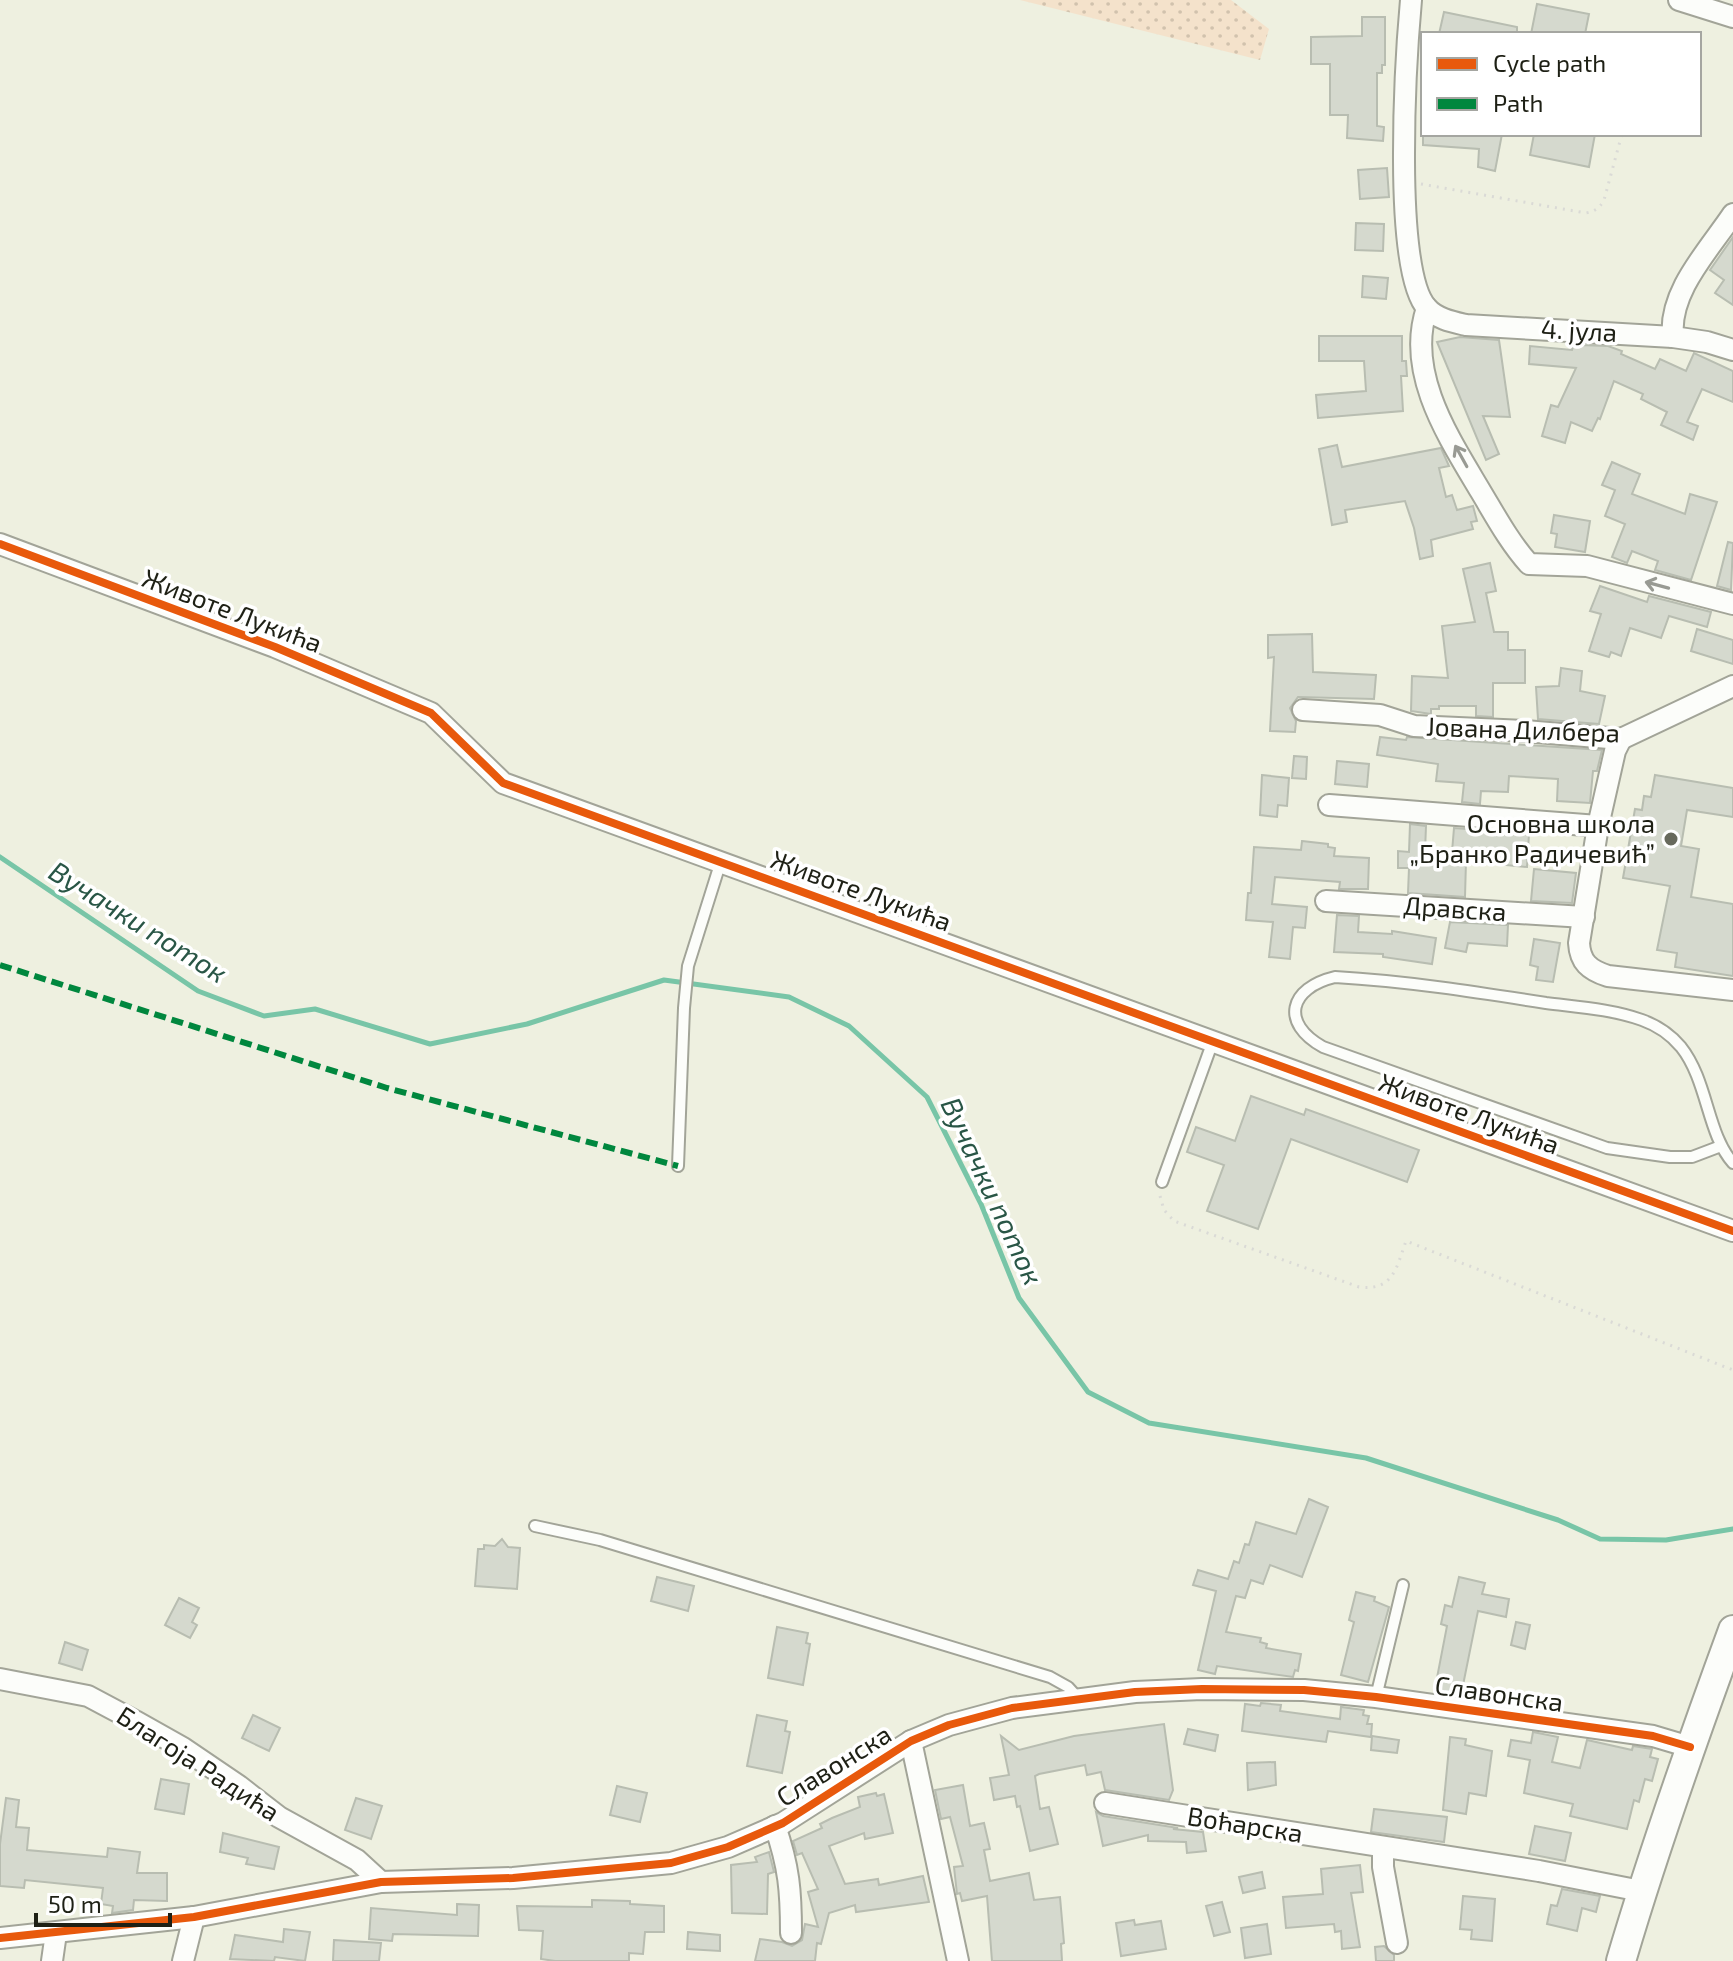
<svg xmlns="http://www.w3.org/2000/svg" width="1733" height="1961" font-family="'Exo 2',sans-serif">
<defs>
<pattern id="grass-dots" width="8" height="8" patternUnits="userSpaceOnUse" patternTransform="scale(2)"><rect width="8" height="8" fill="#f4e2cb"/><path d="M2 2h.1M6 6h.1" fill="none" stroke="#d1c2ad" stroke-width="1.8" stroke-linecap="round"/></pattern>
</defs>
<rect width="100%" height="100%" fill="#eef0e0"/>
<!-- grass -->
<polygon fill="url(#grass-dots)" points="1020,0 1231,0 1269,29 1260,60"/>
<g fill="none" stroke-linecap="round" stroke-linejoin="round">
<!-- stream -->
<polyline stroke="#78c5a7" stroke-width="5" points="0,857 198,991 264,1016 315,1009 430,1044 527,1024 664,980 789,997 849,1026 927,1097 981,1204 1019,1298 1088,1392 1149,1423 1366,1458 1558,1520 1600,1539 1666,1540 1733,1529"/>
</g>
<!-- building -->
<g fill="#d5d9ce" stroke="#b8bdb1" stroke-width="2">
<polygon points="1537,4 1589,14 1585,34 1531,34"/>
<polygon points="1444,12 1517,27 1517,34 1439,34"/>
<polygon points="1362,17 1385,17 1385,65 1382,65 1382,73 1377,73 1377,126 1384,127 1383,141 1347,138 1348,115 1330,115 1330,64 1311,64 1311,37 1362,36"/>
<polygon points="1423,134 1502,134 1495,171 1478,167 1479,149 1423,145"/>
<polygon points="1534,134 1595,134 1589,167 1530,155"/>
<polygon points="1387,168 1389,197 1360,199 1358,170"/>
<polygon points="1356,223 1384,224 1383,251 1355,250"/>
<polygon points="1733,237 1733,305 1715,293 1724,280 1710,270"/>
<polygon points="1363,276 1388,278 1386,299 1362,297"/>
<polygon points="1319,336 1402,336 1402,361 1406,361 1407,376 1401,376 1403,411 1318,418 1316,395 1366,391 1364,361 1319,361"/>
<polygon points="1460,337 1499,340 1510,417 1483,416 1499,454 1486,460 1437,342"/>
<polygon points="1580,345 1608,346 1622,351 1621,354 1655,369 1660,359 1686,371 1694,353 1733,371 1733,402 1702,389 1687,422 1698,426 1693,440 1661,425 1667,412 1641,399 1643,394 1614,381 1600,419 1598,418 1592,431 1571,422 1565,443 1542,436 1551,405 1558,407 1576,368 1529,364 1530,346 1572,350 1573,346 1580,347"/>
<polygon points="1337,445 1342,467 1441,448 1449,466 1439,468 1446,497 1452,495 1457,510 1473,506 1477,521 1471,522 1473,529 1431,540 1433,556 1420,559 1414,528 1405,501 1345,510 1347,522 1332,525 1319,449"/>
<polygon points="1612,462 1640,474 1632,494 1685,514 1690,494 1717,502 1691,580 1655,570 1658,561 1632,551 1627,563 1612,557 1625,524 1605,516 1615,490 1602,485"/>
<polygon points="1554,515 1590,521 1585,552 1555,547 1557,534 1551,533"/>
<polygon points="1728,542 1733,543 1731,590 1717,586"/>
<polygon points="1490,563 1496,591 1486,593 1494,632 1508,632 1508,650 1525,650 1525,683 1493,683 1493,717 1476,716 1476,706 1439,706 1439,709 1431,709 1431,714 1411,711 1412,676 1448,678 1442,626 1475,622 1463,569"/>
<polygon points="1600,586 1647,602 1649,596 1711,612 1707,627 1669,616 1661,638 1630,628 1621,656 1611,652 1609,657 1589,651 1601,614 1590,611"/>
<polygon points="1697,629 1733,640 1733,664 1691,651"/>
<polygon points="1312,634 1313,672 1376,675 1374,699 1298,697 1290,708 1296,721 1295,732 1270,731 1274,657 1268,658 1268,635"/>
<polygon points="1561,668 1582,671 1580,691 1605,696 1599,724 1538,719 1536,687 1559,686"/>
<polygon points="1380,737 1406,740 1407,737 1602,750 1597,771 1593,771 1590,803 1557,801 1558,779 1509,776 1508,792 1481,791 1480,804 1462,802 1464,783 1436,781 1438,764 1377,755"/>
<polygon points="1294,756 1307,757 1306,779 1292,778"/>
<polygon points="1337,761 1369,764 1367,787 1335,784"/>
<polygon points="1262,775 1289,778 1287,806 1278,805 1277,817 1260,815"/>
<polygon points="1655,775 1733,788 1733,817 1687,810 1681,846 1699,849 1691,897 1733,904 1733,976 1675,967 1677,953 1657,950 1670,886 1623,878 1635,809 1642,810 1644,796 1651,797"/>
<polygon points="1410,824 1426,826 1425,852 1452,852 1454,828 1529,834 1527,867 1466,861 1465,897 1408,893 1409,868 1398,868 1398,851 1409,852"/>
<polygon points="1302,841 1328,844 1328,847 1335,848 1334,856 1369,858 1368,889 1339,889 1340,882 1275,877 1272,904 1307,907 1305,928 1293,927 1290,959 1269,957 1273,922 1246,920 1248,893 1251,893 1254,847 1301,850"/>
<polygon points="1534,869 1576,873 1572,903 1531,901"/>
<polygon points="1337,915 1359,916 1358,932 1392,934 1392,931 1436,938 1432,964 1383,957 1383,954 1334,952"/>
<polygon points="1450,922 1508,925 1507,946 1468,943 1466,952 1445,948"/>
<polygon points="1534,939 1560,943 1553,982 1536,980 1538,967 1530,965"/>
<polygon points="1251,1096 1304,1115 1306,1109 1419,1150 1407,1182 1291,1139 1258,1229 1207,1211 1224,1165 1187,1152 1196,1127 1235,1141"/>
<polygon points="1309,1499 1328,1507 1302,1577 1270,1565 1263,1584 1251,1580 1245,1598 1236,1596 1226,1632 1261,1638 1260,1642 1267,1644 1266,1648 1301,1654 1298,1671 1295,1670 1293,1677 1217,1666 1215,1674 1198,1670 1216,1591 1193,1585 1198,1570 1228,1579 1234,1561 1239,1563 1245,1544 1249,1545 1256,1522 1296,1534"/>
<polygon points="502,1539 508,1547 520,1548 517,1589 475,1586 478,1549 484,1549 484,1545 495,1546"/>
<polygon points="657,1577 694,1586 688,1611 651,1601"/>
<polygon points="1459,1577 1485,1583 1482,1594 1509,1599 1506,1617 1478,1611 1461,1695 1440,1691 1441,1684 1436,1683 1447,1626 1441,1624 1445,1605 1452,1607"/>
<polygon points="1356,1592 1375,1597 1374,1601 1389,1607 1368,1682 1341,1675 1354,1622 1349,1620"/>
<polygon points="179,1598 199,1608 192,1622 197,1625 190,1638 165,1625"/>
<polygon points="1516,1622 1530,1625 1525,1649 1511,1645"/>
<polygon points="777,1627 808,1633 806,1643 810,1644 803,1685 768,1678"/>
<polygon points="65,1642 88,1650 82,1670 59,1663"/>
<polygon points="1261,1703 1281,1705 1280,1711 1340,1719 1341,1707 1364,1710 1363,1715 1369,1716 1367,1724 1372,1724 1371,1737 1328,1731 1326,1742 1242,1731 1245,1704 1260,1706"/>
<polygon points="253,1715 280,1728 269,1751 242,1738"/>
<polygon points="757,1715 787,1721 785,1731 790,1732 782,1773 747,1766"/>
<polygon points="1164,1724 1173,1790 1169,1800 1105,1790 1101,1772 1087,1775 1085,1765 1039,1774 1035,1776 1040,1809 1049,1807 1058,1844 1030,1851 1020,1806 1017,1807 1015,1796 994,1800 990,1778 1009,1775 1001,1736 1019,1750 1074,1736"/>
<polygon points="1188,1729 1218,1735 1215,1751 1184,1744"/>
<polygon points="1533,1732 1558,1737 1552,1762 1580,1768 1587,1740 1632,1750 1633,1746 1652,1749 1650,1757 1658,1759 1652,1781 1645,1779 1639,1802 1634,1800 1627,1829 1570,1816 1573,1804 1524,1793 1530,1760 1508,1756 1511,1740 1531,1743"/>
<polygon points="1372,1736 1399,1740 1397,1753 1371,1750"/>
<polygon points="1450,1737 1466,1739 1465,1745 1492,1751 1486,1796 1469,1793 1466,1814 1443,1810"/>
<polygon points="1275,1762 1276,1785 1248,1790 1247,1763"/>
<polygon points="161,1779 189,1784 184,1814 155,1809"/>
<polygon points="963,1785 970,1826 984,1823 990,1849 984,1850 990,1881 1029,1873 1034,1900 1060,1897 1064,1943 1061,1944 1062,1961 992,1961 987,1896 962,1901 960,1893 957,1894 954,1867 963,1866 950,1817 941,1819 935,1790"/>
<polygon points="617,1786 647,1793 640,1822 610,1815"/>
<polygon points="876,1793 877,1796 884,1794 893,1833 865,1839 864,1833 829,1846 845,1884 878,1879 879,1885 923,1876 929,1902 856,1912 855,1905 829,1913 821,1944 817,1943 815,1961 755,1961 760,1939 782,1942 792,1946 802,1940 805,1924 818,1927 808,1892 818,1889 802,1853 797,1855 793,1841 822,1828 820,1824 832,1818 860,1807 858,1797"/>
<polygon points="6,1798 19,1800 16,1827 29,1828 27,1850 107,1857 108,1848 140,1852 137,1873 167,1873 167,1901 134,1900 133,1910 112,1913 113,1906 101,1904 103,1888 25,1880 24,1888 0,1886 0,1844"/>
<polygon points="356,1798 382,1806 371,1839 345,1830"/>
<polygon points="1374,1809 1447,1817 1444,1842 1371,1832"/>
<polygon points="1096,1812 1103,1816 1178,1828 1173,1829 1203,1832 1206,1851 1187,1853 1186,1842 1148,1841 1148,1835 1103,1846"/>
<polygon points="1535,1826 1571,1833 1565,1861 1529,1854"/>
<polygon points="223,1833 279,1847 274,1869 246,1864 248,1858 220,1852"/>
<polygon points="769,1852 774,1872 768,1874 767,1914 732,1913 731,1865 757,1862 755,1857"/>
<polygon points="1360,1865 1363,1892 1351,1893 1360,1947 1342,1949 1341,1931 1335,1932 1334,1924 1286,1928 1283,1897 1323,1894 1321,1869"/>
<polygon points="1262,1872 1265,1888 1243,1893 1239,1877"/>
<polygon points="1562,1889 1600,1896 1596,1912 1582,1908 1577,1931 1547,1924 1551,1905 1557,1906"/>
<polygon points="1463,1896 1495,1899 1492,1941 1471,1939 1472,1930 1460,1929"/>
<polygon points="592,1900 630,1901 630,1904 664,1906 664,1932 645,1932 643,1954 629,1953 629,1961 555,1961 541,1959 543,1931 519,1930 517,1906 592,1907"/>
<polygon points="1222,1902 1230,1932 1214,1936 1206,1906"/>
<polygon points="457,1904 479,1905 478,1936 393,1934 392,1941 369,1939 371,1908 457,1915"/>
<polygon points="1134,1920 1135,1925 1161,1921 1166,1949 1121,1956 1116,1923"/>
<polygon points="1267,1924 1271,1954 1245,1958 1241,1928"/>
<polygon points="284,1929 310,1932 305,1961 275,1957 274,1961 230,1959 235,1935 283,1942"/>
<polygon points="688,1932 720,1935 720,1951 687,1949"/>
<polygon points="334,1940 381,1943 379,1961 333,1961"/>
<polygon points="1384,1946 1394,1955 1394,1961 1376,1961 1375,1947"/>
</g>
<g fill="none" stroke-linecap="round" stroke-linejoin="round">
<!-- service casing -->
<g stroke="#a2a498" stroke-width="14">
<g id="service">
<path d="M1721 1146 1692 1157H1670L1607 1148 1323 1047C1280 1023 1289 988 1335 977 1406 981 1476 992 1546 1003 1577 1007 1611 1009 1642 1020 1656 1025 1671 1035 1681 1047 1708 1081 1707 1134 1733 1163"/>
<polyline points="678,1166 684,1008 688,966 721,861"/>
<polyline points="1162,1182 1213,1041"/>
<polyline points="535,1526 600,1540 1050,1677 1068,1687 1078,1698"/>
<polyline points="1376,1697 1403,1585"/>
</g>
</g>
<!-- minor casing -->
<g stroke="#a2a498" stroke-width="24">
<g id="minor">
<path d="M1411 0C1406 55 1392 271 1427 308 1437 319 1453 322 1466 325L1673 337 1707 342 1733 350"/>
<polyline points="1679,0 1733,17"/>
<path d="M1427 308C1405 373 1449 438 1481 492 1496 517 1510 543 1529 564L1587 566 1733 604"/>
<path d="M1673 337C1668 292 1709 250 1733 214"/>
<polyline points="0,544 275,647 431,713 503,783 1733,1231"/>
<polyline points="1303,710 1380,715 1414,726 1525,731 1621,739 1733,686"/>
<path d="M1621 739 1615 751 1598 826 1579 943C1580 962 1589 970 1608 976L1733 990"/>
<polyline points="1329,805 1598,826"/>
<polyline points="1326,901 1584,917"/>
<polyline points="0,1679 88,1696 135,1721 183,1748 239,1786 279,1817 357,1860 381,1882"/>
<polyline points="911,1741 958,1961"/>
<polyline points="1105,1803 1539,1871 1641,1891"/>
<path d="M775 1826C789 1867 791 1891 791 1933"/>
<polyline points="1383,1847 1383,1867 1397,1943"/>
<polyline points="0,1938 194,1917 381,1882 513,1878 671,1863 728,1847 783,1823 911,1741 949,1725 1012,1708 1135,1692 1202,1689 1304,1690 1376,1697 1653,1736 1690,1747"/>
<polyline points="52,1961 56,1933"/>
<polyline points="183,1961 194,1917"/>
</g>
</g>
<!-- secondary casing -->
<g stroke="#a2a498" stroke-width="32">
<path id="secondary" d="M1621 1961C1654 1849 1693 1739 1733 1630"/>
</g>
<!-- path -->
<g stroke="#dadad6" stroke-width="3" stroke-dasharray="2 6" stroke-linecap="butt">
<path d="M1421 184 1586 213C1595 211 1599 209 1604 200L1622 134"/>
<path d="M1160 1196 1164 1210 1174 1221 1359 1287C1393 1291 1396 1269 1406 1241L1733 1370"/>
</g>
<!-- service -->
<use href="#service" stroke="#fcfdfa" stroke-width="10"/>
<!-- minor -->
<use href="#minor" stroke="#fcfdfa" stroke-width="20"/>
<!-- secondary -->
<use href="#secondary" stroke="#fcfdfa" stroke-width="28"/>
<!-- quiet -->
<polyline stroke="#00873e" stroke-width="6" stroke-dasharray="12 6" stroke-linecap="butt" points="0,965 387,1088 678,1166"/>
<!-- cycleway casing -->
<g stroke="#fff" stroke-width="13">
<g id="cycleway">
<polyline points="0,544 275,647 431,713 503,783 1733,1231"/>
<polyline points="0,1938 194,1917 381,1882 513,1878 671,1863 728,1847 783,1823 911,1741 949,1725 1012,1708 1135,1692 1202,1689 1304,1690 1376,1697 1653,1736 1690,1747"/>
</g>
</g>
<!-- cycleway -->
<use href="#cycleway" stroke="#e8590c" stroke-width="8"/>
</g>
<!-- one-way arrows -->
<defs><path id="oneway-shaft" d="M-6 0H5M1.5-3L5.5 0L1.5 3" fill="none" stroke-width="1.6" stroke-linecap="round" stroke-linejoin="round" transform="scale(2)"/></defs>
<g stroke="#989a93">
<use href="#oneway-shaft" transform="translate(1461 456) rotate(-119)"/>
<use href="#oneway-shaft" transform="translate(1657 585) rotate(-165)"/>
</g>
<!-- markers -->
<circle fill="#67695c" stroke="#fff" stroke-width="3" cx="1671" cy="839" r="8"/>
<g text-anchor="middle" stroke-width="7" stroke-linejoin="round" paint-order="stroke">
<!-- street labels -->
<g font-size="26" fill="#1e2015" stroke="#fff">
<text transform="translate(1579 331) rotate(3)" y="9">4. јула</text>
<text transform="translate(232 611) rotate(21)" y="9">Животе Лукића</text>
<text transform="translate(1523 730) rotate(2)" y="9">Јована Дилбера</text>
<text transform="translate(861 891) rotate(20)" y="9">Животе Лукића</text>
<text transform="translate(1455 909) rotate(4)" y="9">Дравска</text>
<text transform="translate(1469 1114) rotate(20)" y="9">Животе Лукића</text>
<text transform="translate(1499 1694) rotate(8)" y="9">Славонска</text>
<text transform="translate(198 1764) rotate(33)" y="9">Благоја Радића</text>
<text transform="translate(834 1766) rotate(-32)" y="9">Славонска</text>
<text transform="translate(1245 1825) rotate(9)" y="9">Воћарска</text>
</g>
<!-- poi labels -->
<g font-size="26" fill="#1e2015" stroke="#fff" text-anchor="end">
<text x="1655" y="833">Основна школа<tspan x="1655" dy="30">„Бранко Радичевић”</tspan></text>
</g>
<!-- water labels -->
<g font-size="28" font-style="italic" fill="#295646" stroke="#fff">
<text transform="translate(138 922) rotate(32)" y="10">Вучачки поток</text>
<text transform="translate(992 1191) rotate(65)" y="10">Вучачки поток</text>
</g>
</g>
<!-- legend -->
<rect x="1421" y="32" width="280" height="104" fill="#ffffff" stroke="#a5a6a1" stroke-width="2"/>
<rect x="1437" y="58" width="40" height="12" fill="#e8590c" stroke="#a5a6a1" stroke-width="2"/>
<text x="1493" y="72" font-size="24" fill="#1e2015">Cycle path</text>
<rect x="1437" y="98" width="40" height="12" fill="#00873e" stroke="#a5a6a1" stroke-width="2"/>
<text x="1493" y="112" font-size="24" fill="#1e2015">Path</text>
<!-- scale -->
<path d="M36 1913v12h134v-12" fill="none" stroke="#1e2015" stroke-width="4"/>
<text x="48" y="1913" font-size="24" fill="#1e2015" stroke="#ffffff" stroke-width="6" paint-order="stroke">50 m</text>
</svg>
